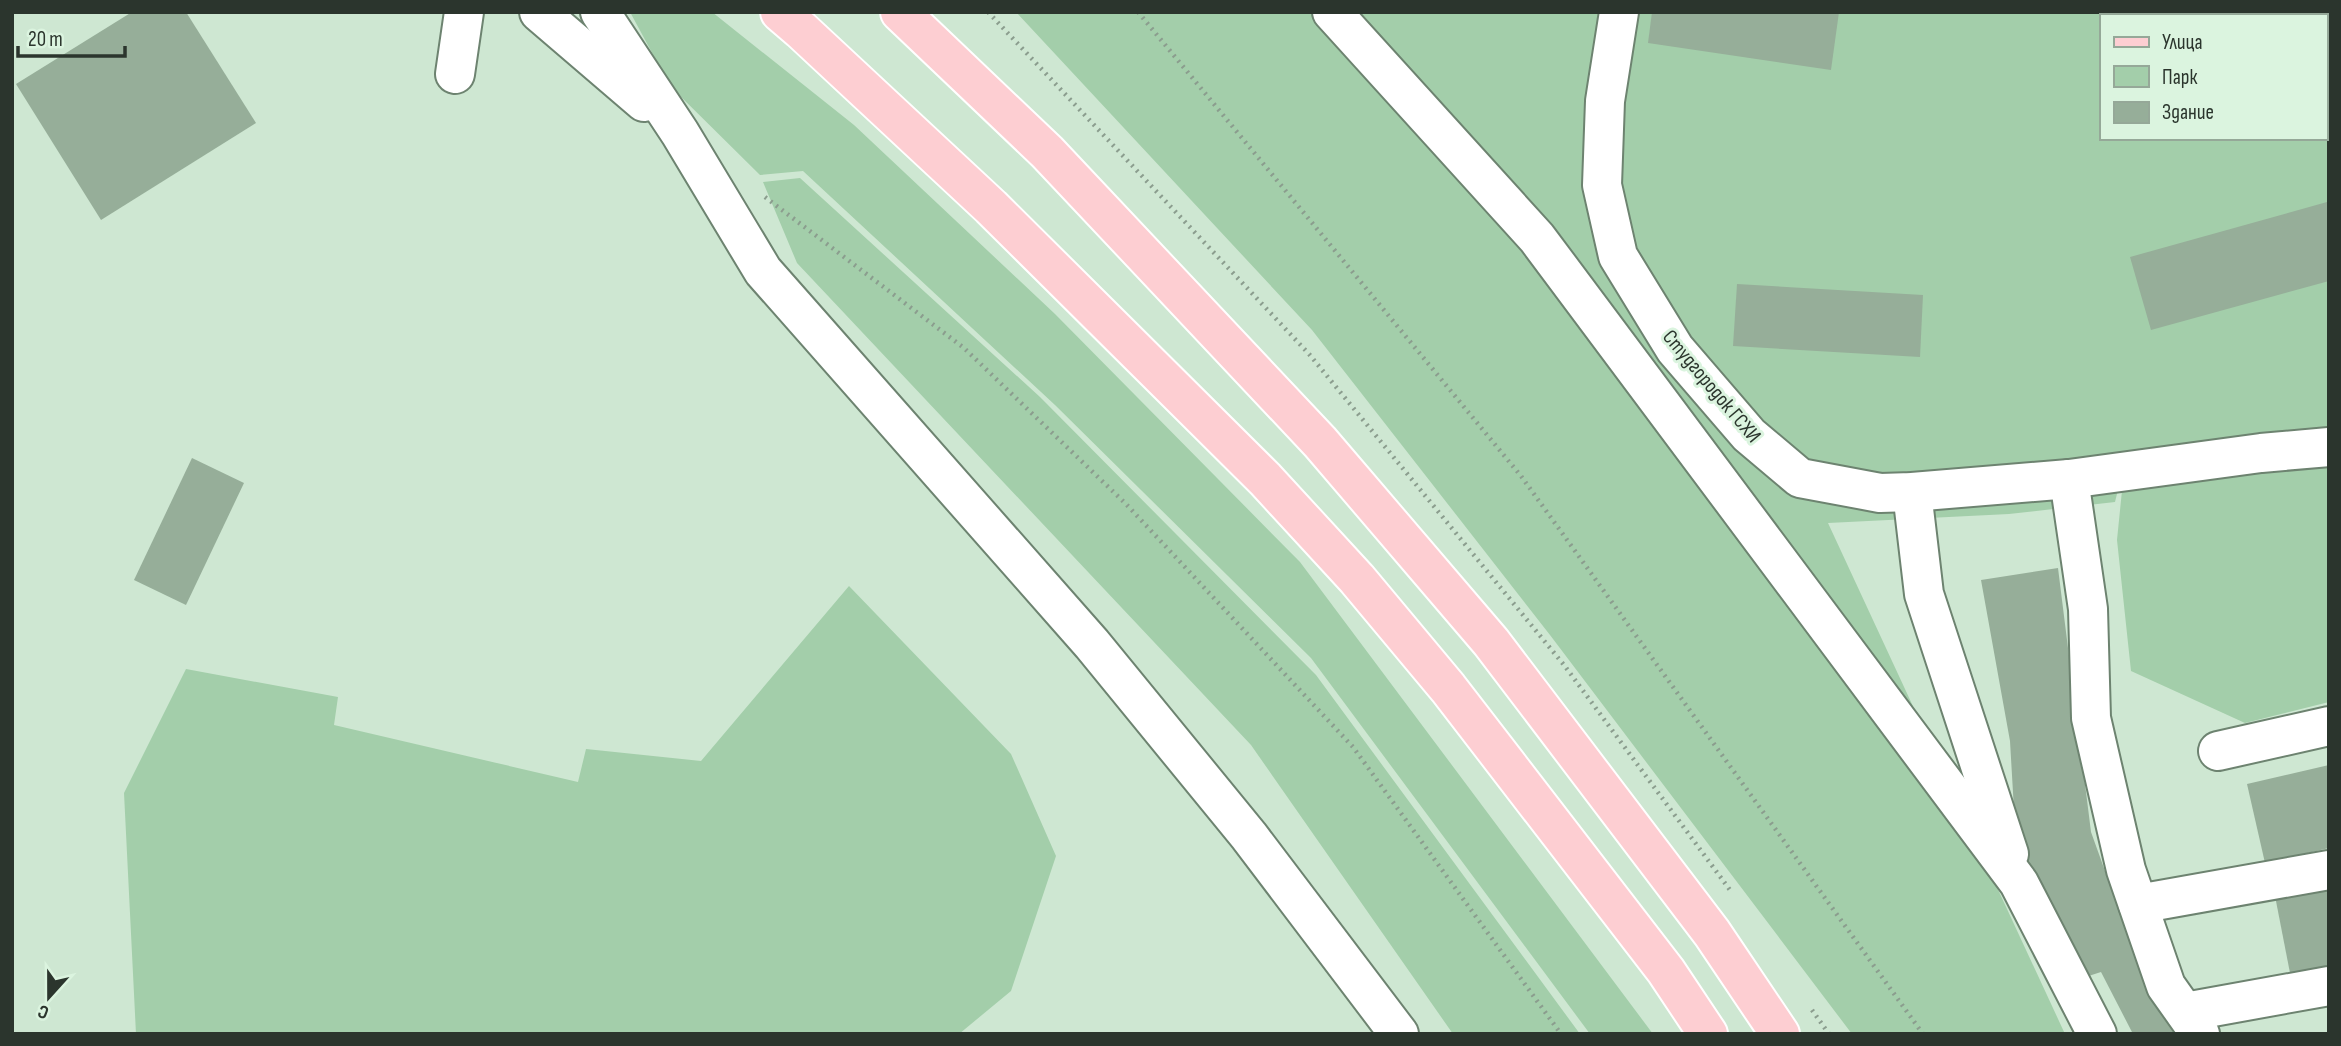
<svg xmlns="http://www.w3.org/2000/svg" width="2341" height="1046" font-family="'Sofia Sans Condensed',sans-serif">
<rect width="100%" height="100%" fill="#cee7d2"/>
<!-- green -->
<g fill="#a3ceaa" fill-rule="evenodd">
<polygon points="630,12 712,12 854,125 1055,314 1300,562 1653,1034 1590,1034 1311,658 1055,405 803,171 760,175 670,86"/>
<path d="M1016 12H2329V702L2245 723 2131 671 2117 540 2125 461 2115 502 2009 514 1828 523 2065 1034H1852L1550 635 1312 330ZM2101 16H2325V138H2101Z"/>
<polygon points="800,178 1040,397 1316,675 1580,1034 1453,1034 1251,745 797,263 763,182"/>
<polygon points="849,586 1011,754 1056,856 1011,991 959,1034 136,1034 124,793 186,669 338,697 334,725 578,782 586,749 701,761"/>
</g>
<!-- building -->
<g fill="#96ae99">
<polygon points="132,12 186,12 256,123 101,220 16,84"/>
<polygon points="1652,12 1839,12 1831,70 1648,43"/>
<polygon points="2235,12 2329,12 2329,58 2325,59 2325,16 2236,16"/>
<polygon points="2327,202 2329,281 2151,330 2130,257"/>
<polygon points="1737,284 1923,295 1920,357 1733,346"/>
<polygon points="192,458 244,483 186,605 134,580"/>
<polygon points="2058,568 2091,832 2133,949 2178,1034 2133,1034 2101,972 2076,980 2016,844 2010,741 1981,580"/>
<polygon points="2329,765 2329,848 2265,863 2247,784"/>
<polygon points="2329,886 2329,966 2290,973 2275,896"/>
</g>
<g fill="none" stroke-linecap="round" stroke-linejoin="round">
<!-- minor casing -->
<g stroke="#6d8370" stroke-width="42">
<g id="minor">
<polyline points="539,12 644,102"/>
<polyline points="600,12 680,133 763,271 1092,644 1249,836 1399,1034"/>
<polyline points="1332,12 1537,238 2019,883 2097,1034"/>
<polyline points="1619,12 1605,101 1602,185 1618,256 1675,349 1749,435 1800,478 1880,493 1912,492 2069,479 2261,453 2329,447"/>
<polyline points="455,74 464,12"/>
<polyline points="2069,479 2088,609 2091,718 2126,870 2166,986 2200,1034"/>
<polyline points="1912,492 1924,594 2009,854"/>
<polyline points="2218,751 2329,726"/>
<polyline points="2138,904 2329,870"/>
<polyline points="2185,1012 2329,986"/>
</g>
</g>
<!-- major casing -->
<g stroke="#fff" stroke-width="42">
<g id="major">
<polyline points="780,12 801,30 991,207 1265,479 1357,579 1448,688 1666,971 1708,1034"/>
<polyline points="900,12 1047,152 1320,442 1491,642 1712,933 1780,1034"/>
</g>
</g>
<!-- path -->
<g stroke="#8b9d8e" stroke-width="4.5" stroke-dasharray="2 5" stroke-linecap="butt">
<polyline points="988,12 1309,354 1564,665 1730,890"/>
<polyline points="1138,12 1521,476 1923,1034"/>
<polyline points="765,197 964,348 1126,504 1353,747 1561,1034"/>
<polyline points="1812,1010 1829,1034"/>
</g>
<!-- minor -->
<use href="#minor" stroke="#fff" stroke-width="38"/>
<!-- major -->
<use href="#major" stroke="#fdced2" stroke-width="38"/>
</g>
<g text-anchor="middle" stroke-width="6" stroke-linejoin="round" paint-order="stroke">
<!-- street labels -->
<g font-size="21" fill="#2b352d" stroke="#dbf4df">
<text transform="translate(1712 386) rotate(50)" y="7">Студгородок ГСХИ</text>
</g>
</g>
<!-- border -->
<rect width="2341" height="1046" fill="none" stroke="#2b352d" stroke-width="28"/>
<!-- legend -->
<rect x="2100" y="14" width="228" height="126" fill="#dbf4df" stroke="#95a898" stroke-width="2"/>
<rect x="2114" y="37" width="35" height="10" fill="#fdced2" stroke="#95a898" stroke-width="2"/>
<text x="2162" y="49" font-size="21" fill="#2b352d">Улица</text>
<rect x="2114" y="66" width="35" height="21" fill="#a3ceaa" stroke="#95a898" stroke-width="2"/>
<text x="2162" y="84" font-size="21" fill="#2b352d">Парк</text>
<rect x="2114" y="102" width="35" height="21" fill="#96ae99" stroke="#95a898" stroke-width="2"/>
<text x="2162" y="119" font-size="21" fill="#2b352d">Здание</text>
<!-- north arrow -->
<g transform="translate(49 997) rotate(201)" stroke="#dbf4df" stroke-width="5" paint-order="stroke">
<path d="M0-5L12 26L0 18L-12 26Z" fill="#2b352d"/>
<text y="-10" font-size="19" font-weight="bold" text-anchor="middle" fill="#2b352d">С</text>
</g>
<!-- scale -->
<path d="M18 46v10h107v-10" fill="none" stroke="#2b352d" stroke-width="3.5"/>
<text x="28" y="46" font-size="21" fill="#2b352d" stroke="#dbf4df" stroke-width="5" paint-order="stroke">20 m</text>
</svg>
